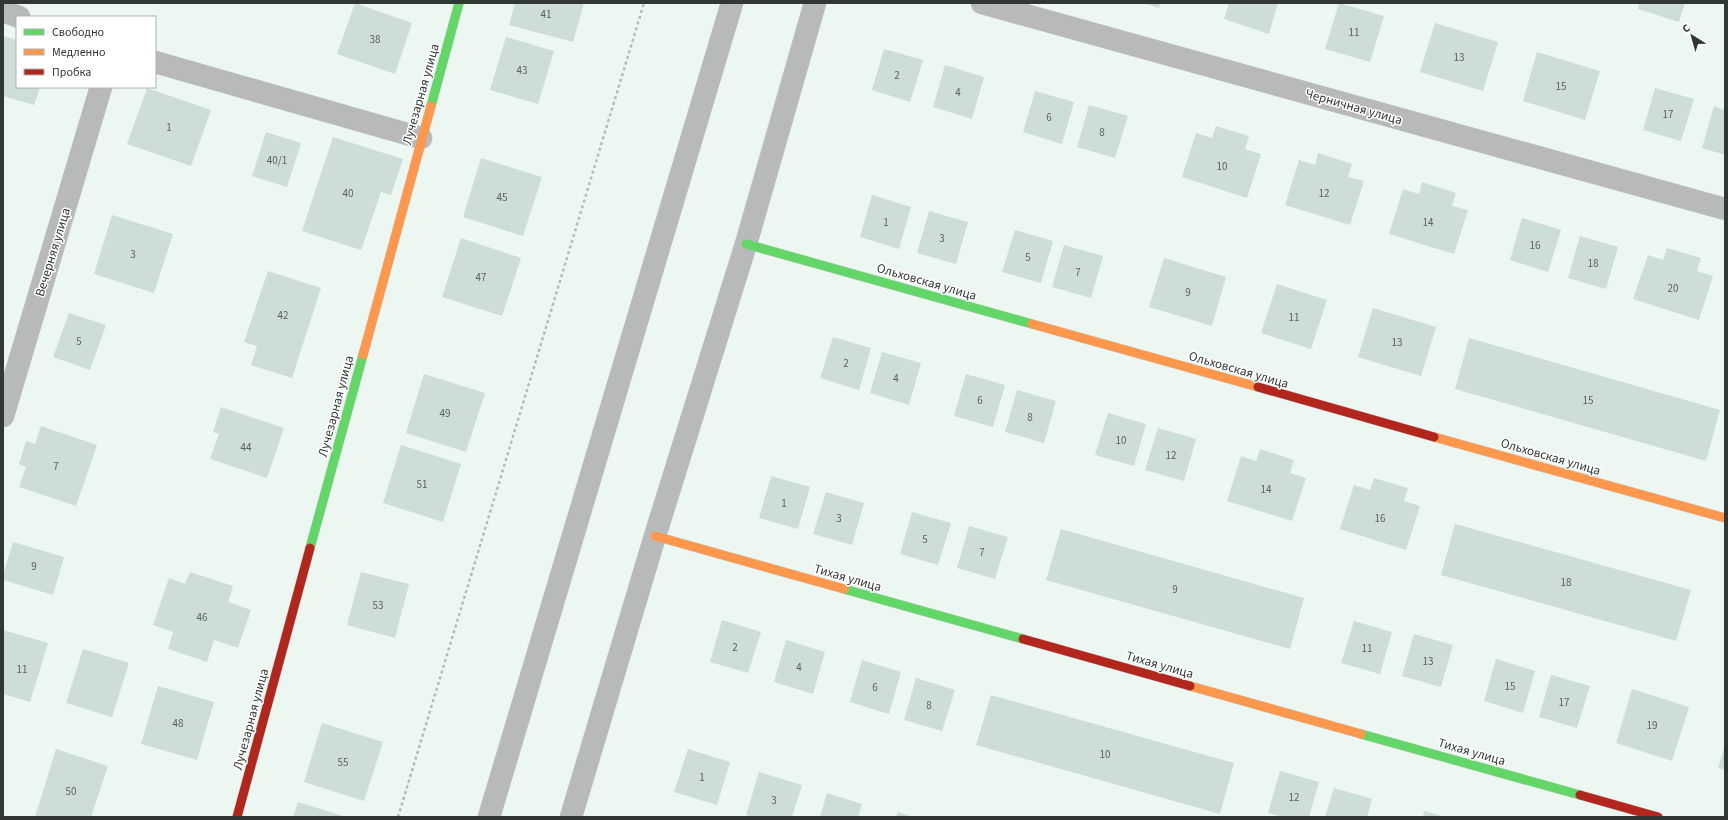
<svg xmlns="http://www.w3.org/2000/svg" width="1728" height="820" font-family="'Source Sans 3',sans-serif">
<rect width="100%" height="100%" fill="#edf7f2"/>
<!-- building -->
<g fill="#ccded5">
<polygon points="355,3 412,23 395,74 337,54"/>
<polygon points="515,3 584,3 573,42 509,25"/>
<polygon points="1143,3 1160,3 1159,8"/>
<polygon points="1229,3 1278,3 1269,34 1224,19"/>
<polygon points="1339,3 1384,16 1370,62 1325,49"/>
<polygon points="1639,3 1685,3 1679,22 1638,9"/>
<polygon points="1435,23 1498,42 1483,91 1420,72"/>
<polygon points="3,36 17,40 17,87 40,87 34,105 3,96"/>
<polygon points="506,37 554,51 538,104 490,90"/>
<polygon points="884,49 923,60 910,102 872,90"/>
<polygon points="1537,52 1600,71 1585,120 1523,101"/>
<polygon points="945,65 984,77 972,119 933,107"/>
<polygon points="147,88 211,110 191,166 127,144"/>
<polygon points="1655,88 1694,99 1681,141 1643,130"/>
<polygon points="1035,91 1074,102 1062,144 1023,132"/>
<polygon points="1089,105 1128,116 1115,158 1077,147"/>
<polygon points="1714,106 1725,110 1725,155 1702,148"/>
<polygon points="1216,126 1249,136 1245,149 1261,154 1247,198 1182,177 1196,133 1212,138"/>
<polygon points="266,132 301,143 287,187 252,176"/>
<polygon points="333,137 403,159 391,195 381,192 361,250 302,231"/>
<polygon points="1318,153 1352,164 1348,177 1364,181 1350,225 1285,205 1299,160 1315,165"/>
<polygon points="481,158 542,177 523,236 463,217"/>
<polygon points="1422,182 1456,193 1452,206 1468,210 1454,254 1389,234 1403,189 1419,194"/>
<polygon points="872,195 911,207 899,249 860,237"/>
<polygon points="929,211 968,222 956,264 917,253"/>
<polygon points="112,215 173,234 154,293 94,274"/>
<polygon points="1522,218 1561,230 1548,272 1510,260"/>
<polygon points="1015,230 1053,241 1041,283 1002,272"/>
<polygon points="1580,236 1618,247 1606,289 1568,278"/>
<polygon points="461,238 521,258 502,316 442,297"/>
<polygon points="1064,245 1103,256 1091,298 1052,287"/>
<polygon points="1667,248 1701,258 1697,271 1713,276 1699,320 1633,299 1648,255 1663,260"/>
<polygon points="1164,258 1226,277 1212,326 1149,307"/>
<polygon points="268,271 321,288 292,378 251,365 257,346 244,342"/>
<polygon points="1277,284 1327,300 1311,349 1261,333"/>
<polygon points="1373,308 1436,327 1421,376 1358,357"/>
<polygon points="69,313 106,325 90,370 53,357"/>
<polygon points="833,337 871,348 859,390 820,378"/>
<polygon points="1469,338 1720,410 1706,461 1455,389"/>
<polygon points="882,352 921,363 909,405 870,393"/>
<polygon points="424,374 485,393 466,452 406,433"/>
<polygon points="966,374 1005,385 993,427 954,416"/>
<polygon points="1017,390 1056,401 1044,443 1005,432"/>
<polygon points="221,407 284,428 267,478 210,459 219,434 213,432"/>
<polygon points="1108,413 1146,424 1134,466 1095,455"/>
<polygon points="41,426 97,445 76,506 19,487 26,467 19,464 26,441 35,444"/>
<polygon points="1158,428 1196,439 1184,481 1145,470"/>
<polygon points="401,445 461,464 443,522 383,503"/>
<polygon points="1260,449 1294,460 1290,473 1306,478 1292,521 1227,501 1241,456 1256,461"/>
<polygon points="771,476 810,487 798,529 759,518"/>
<polygon points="1374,478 1408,488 1404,501 1420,506 1406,550 1340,529 1354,485 1370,490"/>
<polygon points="826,492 864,503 852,545 813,534"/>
<polygon points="912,512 951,523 938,565 900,554"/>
<polygon points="1455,524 1691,590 1676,641 1441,575"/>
<polygon points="969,526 1008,537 995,579 957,568"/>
<polygon points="1061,529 1304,598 1290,649 1046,580"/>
<polygon points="13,542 64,557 53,595 3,580 3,575"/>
<polygon points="190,572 233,586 228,602 251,610 238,648 214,640 207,662 168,649 173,632 153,625 169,578 185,584"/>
<polygon points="361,572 409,584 395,638 347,625"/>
<polygon points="722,620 761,632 748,673 710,662"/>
<polygon points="1354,621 1392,632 1380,674 1341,663"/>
<polygon points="3,630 48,643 30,702 3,694"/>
<polygon points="1414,634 1453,645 1441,687 1402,676"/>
<polygon points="786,640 825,652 813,694 774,682"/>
<polygon points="83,649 129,663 112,717 66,703"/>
<polygon points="1496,659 1535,671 1523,713 1484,701"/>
<polygon points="862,660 901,672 889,714 850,702"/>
<polygon points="1551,675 1590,686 1577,728 1539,717"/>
<polygon points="916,678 955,690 942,731 904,720"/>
<polygon points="158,686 214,702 197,760 141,744"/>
<polygon points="1632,689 1689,707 1672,761 1616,743"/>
<polygon points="991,695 1234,763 1220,814 976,745"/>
<polygon points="322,723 383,742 364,801 304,782"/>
<polygon points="1725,745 1725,770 1718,768"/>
<polygon points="56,749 108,766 91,817 35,817"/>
<polygon points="688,749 730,762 717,805 674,792"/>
<polygon points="1280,771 1319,782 1309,817 1283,817 1268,813"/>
<polygon points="759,772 802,785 792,817 753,817 746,815"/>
<polygon points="1334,788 1372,799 1367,817 1325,817"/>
<polygon points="827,793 862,804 858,817 820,817"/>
<polygon points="298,802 346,817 293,817"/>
<polygon points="1424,811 1445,817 1423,817"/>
<polygon points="898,812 913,817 896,817"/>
</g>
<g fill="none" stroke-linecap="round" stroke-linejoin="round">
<!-- street casing -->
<g stroke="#ccd4d0" stroke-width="23">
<g id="street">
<polyline points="982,3 1725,209"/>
<polyline points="3,11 19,17"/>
<polyline points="155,62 421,138"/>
<polyline points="3,416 101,87"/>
<polyline points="489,817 732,3"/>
<polyline points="571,817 655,536 746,244 815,3"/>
</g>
</g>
<!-- fast casing -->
<g stroke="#ccd4d0" stroke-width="10">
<g id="fast">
<polyline points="431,106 459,3"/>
<polyline points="746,244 1032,324"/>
<polyline points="310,548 363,355"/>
<polyline points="844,589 1023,639"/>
<polyline points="1361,734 1580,795"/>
</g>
</g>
<!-- slow casing -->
<g stroke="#ccd4d0" stroke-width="10">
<g id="slow">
<polyline points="1032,324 1258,387"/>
<polyline points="363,355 431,106"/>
<polyline points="1434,437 1725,518"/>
<polyline points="655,536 844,589"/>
<polyline points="1190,686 1361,734"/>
</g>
</g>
<!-- jam casing -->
<g stroke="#ccd4d0" stroke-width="10">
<g id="jam">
<polyline points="1258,387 1434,437"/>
<polyline points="1023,639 1190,686"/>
<polyline points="1580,795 1658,817"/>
<polyline points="237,817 310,548"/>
</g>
</g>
<!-- path -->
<polyline stroke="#b6b9b7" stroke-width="2.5" stroke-dasharray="3 3" stroke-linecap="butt" points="398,817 644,3"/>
<!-- street -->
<use href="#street" stroke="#b8b9bb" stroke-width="22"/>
<!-- fast -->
<use href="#fast" stroke="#63d668" stroke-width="9"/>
<!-- slow -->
<use href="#slow" stroke="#ff974d" stroke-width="9"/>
<!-- jam -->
<use href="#jam" stroke="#b3261e" stroke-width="9"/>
</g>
<g text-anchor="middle" stroke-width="3" stroke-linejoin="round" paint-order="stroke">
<!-- number labels -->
<g font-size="11" fill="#58625c">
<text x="546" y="18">41</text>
<text x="1354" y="36">11</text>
<text x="375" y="43">38</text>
<text x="1459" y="61">13</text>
<text x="522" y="74">43</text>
<text x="897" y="79">2</text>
<text x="1561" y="90">15</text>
<text x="958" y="96">4</text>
<text x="1668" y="118">17</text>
<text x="1049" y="121">6</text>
<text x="169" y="131">1</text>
<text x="1102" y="136">8</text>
<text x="277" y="164">40/1</text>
<text x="1222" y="170">10</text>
<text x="348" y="197">40</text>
<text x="1324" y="197">12</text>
<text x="502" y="201">45</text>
<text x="886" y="226">1</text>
<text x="1428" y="226">14</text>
<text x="942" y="242">3</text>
<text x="1535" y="249">16</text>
<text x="133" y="258">3</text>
<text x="1028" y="261">5</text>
<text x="1593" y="267">18</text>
<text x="1078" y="276">7</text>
<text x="481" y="281">47</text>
<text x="1673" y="292">20</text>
<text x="1188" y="296">9</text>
<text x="283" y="319">42</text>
<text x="1294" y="321">11</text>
<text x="79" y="345">5</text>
<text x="1397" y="346">13</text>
<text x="846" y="367">2</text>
<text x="896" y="382">4</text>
<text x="980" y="404">6</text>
<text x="1588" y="404">15</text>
<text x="445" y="417">49</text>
<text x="1030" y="421">8</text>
<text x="1121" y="444">10</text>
<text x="246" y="451">44</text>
<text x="1171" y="459">12</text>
<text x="56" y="470">7</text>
<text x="422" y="488">51</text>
<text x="1266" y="493">14</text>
<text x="784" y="507">1</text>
<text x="839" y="522">3</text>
<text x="1380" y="522">16</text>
<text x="925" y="543">5</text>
<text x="982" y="556">7</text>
<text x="34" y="570">9</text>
<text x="1566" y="586">18</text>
<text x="1175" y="593">9</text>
<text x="378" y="609">53</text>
<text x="202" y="621">46</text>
<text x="735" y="651">2</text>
<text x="1367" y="652">11</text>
<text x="1428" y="665">13</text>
<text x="799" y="671">4</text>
<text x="22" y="673">11</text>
<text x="1510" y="690">15</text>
<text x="875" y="691">6</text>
<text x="1564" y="706">17</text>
<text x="929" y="709">8</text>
<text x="178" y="727">48</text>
<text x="1652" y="729">19</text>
<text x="1105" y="758">10</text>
<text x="343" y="766">55</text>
<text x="702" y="781">1</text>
<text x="71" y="795">50</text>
<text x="1294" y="801">12</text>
<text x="774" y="804">3</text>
</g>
<!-- street labels -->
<g font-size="13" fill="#313834" stroke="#fff">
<text transform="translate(420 94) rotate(-74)" y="5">Лучезарная улица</text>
<text transform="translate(1354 106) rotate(16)" y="5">Черничная улица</text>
<text transform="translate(52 252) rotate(-73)" y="5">Вечерняя улица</text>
<text transform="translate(927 281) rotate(16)" y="5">Ольховская улица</text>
<text transform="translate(1239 369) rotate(16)" y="5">Ольховская улица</text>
<text transform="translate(335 406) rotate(-75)" y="5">Лучезарная улица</text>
<text transform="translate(1551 456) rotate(16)" y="5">Ольховская улица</text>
<text transform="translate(848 577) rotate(16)" y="5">Тихая улица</text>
<text transform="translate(1160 664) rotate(16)" y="5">Тихая улица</text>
<text transform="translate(250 719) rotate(-75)" y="5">Лучезарная улица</text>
<text transform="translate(1472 751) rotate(16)" y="5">Тихая улица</text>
</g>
</g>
<!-- border -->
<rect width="1728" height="820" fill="none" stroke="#313834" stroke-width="8"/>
<!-- legend -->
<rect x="16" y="16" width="140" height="72" fill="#ffffff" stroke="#adafae"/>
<rect x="24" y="29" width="20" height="6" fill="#63d668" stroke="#adafae"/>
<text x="52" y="36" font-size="12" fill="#313834">Свободно</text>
<rect x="24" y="49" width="20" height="6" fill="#ff974d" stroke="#adafae"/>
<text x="52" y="56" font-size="12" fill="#313834">Медленно</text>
<rect x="24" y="69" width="20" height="6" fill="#b3261e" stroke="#adafae"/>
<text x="52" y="76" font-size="12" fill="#313834">Пробка</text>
<!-- north arrow -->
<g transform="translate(1692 36) rotate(323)" stroke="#ffffff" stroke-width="3" paint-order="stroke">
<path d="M0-3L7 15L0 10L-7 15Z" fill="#313834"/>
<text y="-6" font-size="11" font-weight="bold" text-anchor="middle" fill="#313834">С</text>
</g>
</svg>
